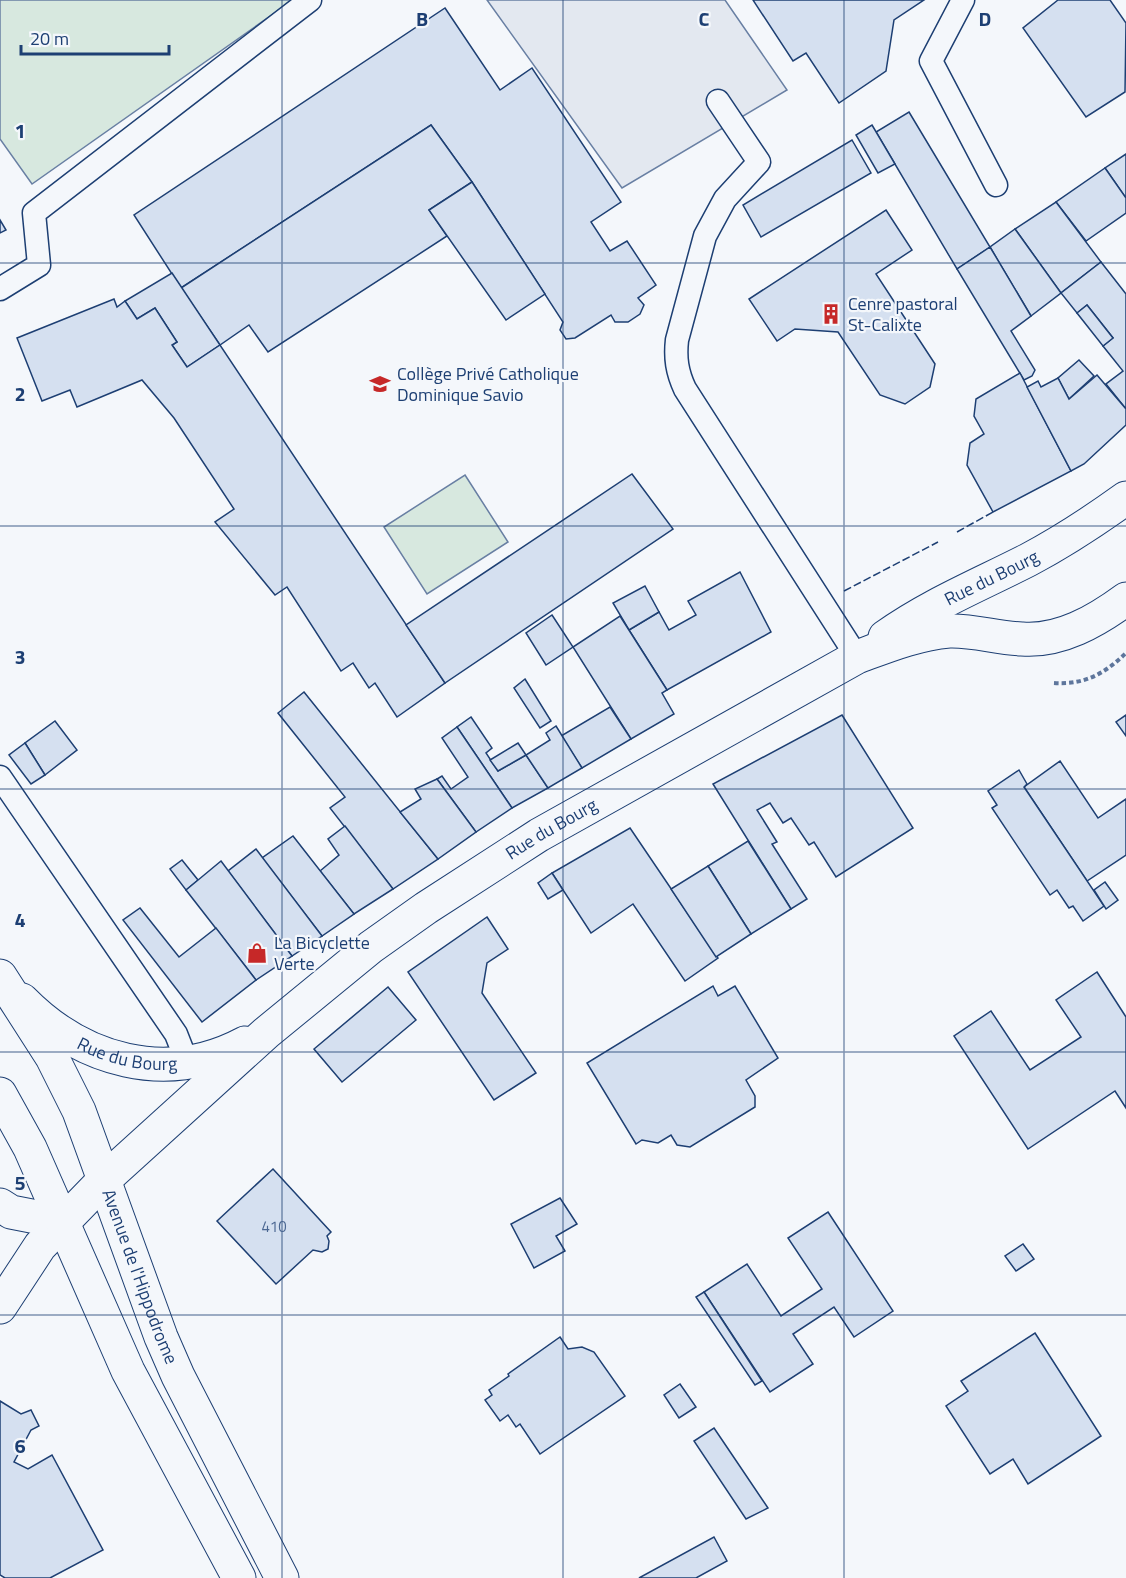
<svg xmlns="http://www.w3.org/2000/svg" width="1126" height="1578" font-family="'Titillium Web',sans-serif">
<rect width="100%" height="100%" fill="#f4f7fb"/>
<!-- green -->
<g fill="#d7e8df" stroke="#687fa3" stroke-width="1.5">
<polygon points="0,0 293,0 32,184 0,139"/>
<polygon points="465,475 508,542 427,594 384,527"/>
</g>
<!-- parking -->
<polygon fill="#e3e8f0" stroke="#687fa3" stroke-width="1.5" points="487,0 725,0 787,90 622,188"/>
<!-- building -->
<g fill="#d5e0f0" stroke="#1d3f73" stroke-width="1.5">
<polygon points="753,0 924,0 894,20 886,71 839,103 806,53 793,61"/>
<polygon points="1058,0 1110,0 1126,23 1125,92 1086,117 1023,28"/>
<polygon points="445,8 500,90 532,68 621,202 591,222 610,251 627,241 656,285 638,298 644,305 640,314 628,322 615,322 611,315 575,338 566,339 560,330 563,322 472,182 431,125 181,288 134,215"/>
<polygon points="909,112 990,247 957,269 876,132"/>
<polygon points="431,125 472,182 429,210 447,236 268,352 249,325 220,345 181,288"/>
<polygon points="872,125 895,164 878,173 856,135"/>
<polygon points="852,140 871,173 761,237 743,205"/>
<polygon points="1126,154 1126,198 1105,168"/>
<polygon points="1105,168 1126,198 1126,213 1086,241 1056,202"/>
<polygon points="472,182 545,294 506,320 429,210"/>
<polygon points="1056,202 1101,262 1061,293 1015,229"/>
<polygon points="886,210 912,250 876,274 935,364 930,387 905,404 880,395 838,332 795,329 777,341 749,299"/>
<polygon points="0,220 6,230 0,233"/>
<polygon points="1015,229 1061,293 1031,316 990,247"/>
<polygon points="990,247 1031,316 1011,331 1035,370 1032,376 1024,380 957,269"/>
<polygon points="1101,262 1126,294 1126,409 1106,384 1123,371 1103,346 1113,338 1087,305 1077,313 1061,293"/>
<polygon points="172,273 220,345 187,367 172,345 177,342 155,308 137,319 125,301"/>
<polygon points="114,299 117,307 125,301 137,319 155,308 177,342 172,345 187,367 220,345 445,683 397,717 375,683 369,688 353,663 341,671 287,587 275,595 215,522 234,509 174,418 142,380 77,407 70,390 42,401 17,338"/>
<polygon points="1087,305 1113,338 1103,346 1077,313"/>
<polygon points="1079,360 1094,376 1069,399 1058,378"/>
<polygon points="1020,373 1071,471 993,512 967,465 970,443 984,434 974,416 976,399"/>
<polygon points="1097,375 1126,409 1126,425 1084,464 1071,471 1027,387 1038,381 1041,387 1058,378 1069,399"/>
<polygon points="632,474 673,529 445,683 406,625"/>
<polygon points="740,572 771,632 667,690 629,630 659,612 669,630 696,615 688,601"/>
<polygon points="645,586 659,612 629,630 613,603"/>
<polygon points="552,615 573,647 546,665 526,633"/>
<polygon points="620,616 667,690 662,693 674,714 631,739 573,647"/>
<polygon points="525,679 551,721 540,728 514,688"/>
<polygon points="304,692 438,859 393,889 330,808 345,797 278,713"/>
<polygon points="610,707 631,739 582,768 561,736"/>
<polygon points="842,715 913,828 836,877 814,842 809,845 791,818 783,823 770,803 757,810 777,842 772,844 807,899 791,909 713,784"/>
<polygon points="1126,715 1126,736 1116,722"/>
<polygon points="471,717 492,748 486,753 498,771 526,755 548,788 512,808 457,727"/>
<polygon points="55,721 77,750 45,775 25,743"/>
<polygon points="556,726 582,768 548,788 526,755 550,740 546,733"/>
<polygon points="457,727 512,808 476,832 437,779 442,776 451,789 468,777 442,738"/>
<polygon points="25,743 45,775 31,784 9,755"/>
<polygon points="518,743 526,755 498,771 490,760"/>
<polygon points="1060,761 1098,818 1126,799 1126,855 1087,881 1024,787"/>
<polygon points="1019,770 1027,784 1024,787 1104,906 1083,921 1073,906 1069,908 1057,890 1050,895 992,808 997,805 988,791"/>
<polygon points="437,779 476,832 438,859 400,812 421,799 415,789"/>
<polygon points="345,826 393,889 354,914 320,871 339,855 328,839"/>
<polygon points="630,828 718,958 685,981 633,904 591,933 552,873"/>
<polygon points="293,836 354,914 322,936 262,858"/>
<polygon points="748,841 791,909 751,934 708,866"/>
<polygon points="256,849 322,936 292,956 228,871"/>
<polygon points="182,860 198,880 186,890 170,869"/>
<polygon points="221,861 292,956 256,980 186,890"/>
<polygon points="708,866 751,934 716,957 671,889"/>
<polygon points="552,873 563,890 548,899 538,883"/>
<polygon points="1105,882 1118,900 1106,909 1094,890"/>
<polygon points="140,908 179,957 216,928 256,980 202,1022 123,920"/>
<polygon points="487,917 508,949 487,963 482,993 536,1073 494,1100 408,972"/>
<polygon points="1097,972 1126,1017 1126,1108 1115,1091 1028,1149 954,1036 991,1011 1030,1070 1081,1037 1056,1000"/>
<polygon points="713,986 718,996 735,986 778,1058 746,1080 755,1096 755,1107 690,1147 677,1145 671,1135 658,1143 642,1140 636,1144 587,1063"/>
<polygon points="388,987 416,1020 342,1082 314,1049"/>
<polygon points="273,1169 331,1232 327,1236 329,1241 328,1249 322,1252 313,1250 276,1284 217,1221"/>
<polygon points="560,1198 577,1224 556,1236 565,1251 534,1268 511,1224"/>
<polygon points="828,1212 893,1311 854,1337 834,1307 793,1334 813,1364 770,1392 704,1292 747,1264 781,1316 822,1289 788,1238"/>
<polygon points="1023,1244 1034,1259 1016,1271 1005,1256"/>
<polygon points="704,1292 762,1381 755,1385 696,1297"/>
<polygon points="1035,1333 1101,1436 1028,1484 1013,1459 990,1474 946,1406 968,1391 961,1381"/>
<polygon points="560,1337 568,1349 582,1347 594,1352 625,1396 540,1454 520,1424 516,1427 508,1415 500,1421 485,1400 492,1395 489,1390 509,1376 508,1374"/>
<polygon points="680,1384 696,1407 679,1418 664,1395"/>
<polygon points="0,1401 21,1414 31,1410 39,1426 31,1430 14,1462 28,1469 52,1455 103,1550 50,1578 5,1578 0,1575"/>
<polygon points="714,1428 739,1465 768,1508 746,1519 694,1441"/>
<polygon points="714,1537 727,1561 696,1578 639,1578"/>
</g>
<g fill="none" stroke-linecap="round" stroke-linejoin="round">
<!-- lane casing -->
<g stroke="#1d3f73" stroke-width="25">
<g id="lane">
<polyline points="963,0 931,61 996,185"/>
<path d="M718 101 759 162 725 199 705 236 677 340C675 358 677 372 685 389L857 657"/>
<polyline points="0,289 39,265 34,213 310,0"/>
<polyline points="0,777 176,1034 187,1062"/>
</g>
</g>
<!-- street casing -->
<g stroke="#1d3f73" stroke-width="35">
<polyline id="street" points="0,1205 11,1212 62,1222"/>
</g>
<!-- secondary casing -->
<g stroke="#1d3f73" stroke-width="35">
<g id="secondary">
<path id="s1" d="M885 637C930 605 979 585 1028 560 1062 542 1094 521 1126 498"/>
<path id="s2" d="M22 1000C82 1061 166 1085 245 1043"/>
<path id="s3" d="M0 1307 40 1246 105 1179 266 1033 371 947 426 908 539 835 857 657C887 646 916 634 949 631 973 630 997 638 1022 639 1060 642 1096 621 1126 599"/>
</g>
</g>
<!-- primary casing -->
<g stroke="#1d3f73" stroke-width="35">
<g id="primary">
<path id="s4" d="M0 976 52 1057 79 1111 161 1337 178 1376 282 1578"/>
<polyline points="0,1094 30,1148 128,1371 239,1578"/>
</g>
</g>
<!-- path -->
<path stroke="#5e769c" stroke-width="4" stroke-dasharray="4.5 3" stroke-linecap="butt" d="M1054 683C1084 685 1104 674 1125 654"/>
<!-- lane -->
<use href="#lane" stroke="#f4f7fb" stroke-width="22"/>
<!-- street -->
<use href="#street" stroke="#f4f7fb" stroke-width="33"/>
<!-- secondary -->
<use href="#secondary" stroke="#f4f7fb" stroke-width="33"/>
<!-- primary -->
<use href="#primary" stroke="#f4f7fb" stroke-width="33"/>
<!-- fence -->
<g stroke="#1d3f73" stroke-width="1.5" stroke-dasharray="8 3" stroke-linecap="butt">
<polyline points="957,532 993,512"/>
<polyline points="844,591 938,542"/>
</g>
</g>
<!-- grid -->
<path fill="none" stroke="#1d3f73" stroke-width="1.5" stroke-opacity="0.55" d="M282 0V1578M563 0V1578M844 0V1578M0 263H1126M0 526H1126M0 789H1126M0 1052H1126M0 1315H1126"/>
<!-- icons -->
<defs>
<g id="building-bare" transform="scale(1.62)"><path d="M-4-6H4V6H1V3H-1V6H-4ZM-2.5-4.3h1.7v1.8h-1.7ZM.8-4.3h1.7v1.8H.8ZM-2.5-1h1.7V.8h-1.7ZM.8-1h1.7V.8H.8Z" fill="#c62828" stroke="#f4f7fb" stroke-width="2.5" paint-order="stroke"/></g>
<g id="school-bare" transform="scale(1.62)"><path d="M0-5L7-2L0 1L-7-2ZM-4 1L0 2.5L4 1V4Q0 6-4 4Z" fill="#c62828" stroke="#f4f7fb" stroke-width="2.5" paint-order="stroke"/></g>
<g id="shop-bare" transform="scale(1.62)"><path d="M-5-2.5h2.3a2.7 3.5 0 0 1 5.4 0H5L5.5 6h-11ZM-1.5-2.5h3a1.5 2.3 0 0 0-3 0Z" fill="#c62828" stroke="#f4f7fb" stroke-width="2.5" paint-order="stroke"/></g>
</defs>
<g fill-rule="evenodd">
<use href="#building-bare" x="831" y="314"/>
<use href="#school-bare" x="380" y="384"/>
<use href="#shop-bare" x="257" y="953"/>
</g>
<g text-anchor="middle" stroke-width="4.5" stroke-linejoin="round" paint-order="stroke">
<!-- number labels -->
<g font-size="15" fill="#4b6792">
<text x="274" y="1232">410</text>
</g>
<!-- poi labels -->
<g font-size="18" fill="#1d3f73" stroke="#f4f7fb" text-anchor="start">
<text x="848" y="310">Cenre pastoral<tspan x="848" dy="21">St-Calixte</tspan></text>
<text x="397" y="380">Collège Privé Catholique<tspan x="397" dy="21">Dominique Savio</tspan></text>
<text x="274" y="949">La Bicyclette<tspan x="274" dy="21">Verte</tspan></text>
</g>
<!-- street labels -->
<g font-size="18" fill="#1d3f73" stroke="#f4f7fb">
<text dy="6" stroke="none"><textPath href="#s1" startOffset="122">Rue du Bourg</textPath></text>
<text dy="6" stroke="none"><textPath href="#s3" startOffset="735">Rue du Bourg</textPath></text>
<text dy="6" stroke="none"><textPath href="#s2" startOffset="122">Rue du Bourg</textPath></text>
<text dy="6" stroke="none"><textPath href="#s4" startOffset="333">Avenue de l'Hippodrome</textPath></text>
</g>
</g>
<g font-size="20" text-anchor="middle" font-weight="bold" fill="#1d3f73" stroke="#f4f7fb" stroke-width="4.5" stroke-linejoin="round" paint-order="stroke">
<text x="422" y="26">B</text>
<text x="704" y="26">C</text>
<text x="985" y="26">D</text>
<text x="20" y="138">1</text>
<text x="20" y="401">2</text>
<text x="20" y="664">3</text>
<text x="20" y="927">4</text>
<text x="20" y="1190">5</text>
<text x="20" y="1453">6</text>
</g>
<!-- scale -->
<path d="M21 45v9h148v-9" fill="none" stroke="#1d3f73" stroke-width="3"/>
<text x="30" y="45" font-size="18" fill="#1d3f73" stroke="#f4f7fb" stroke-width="4.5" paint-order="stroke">20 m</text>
</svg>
